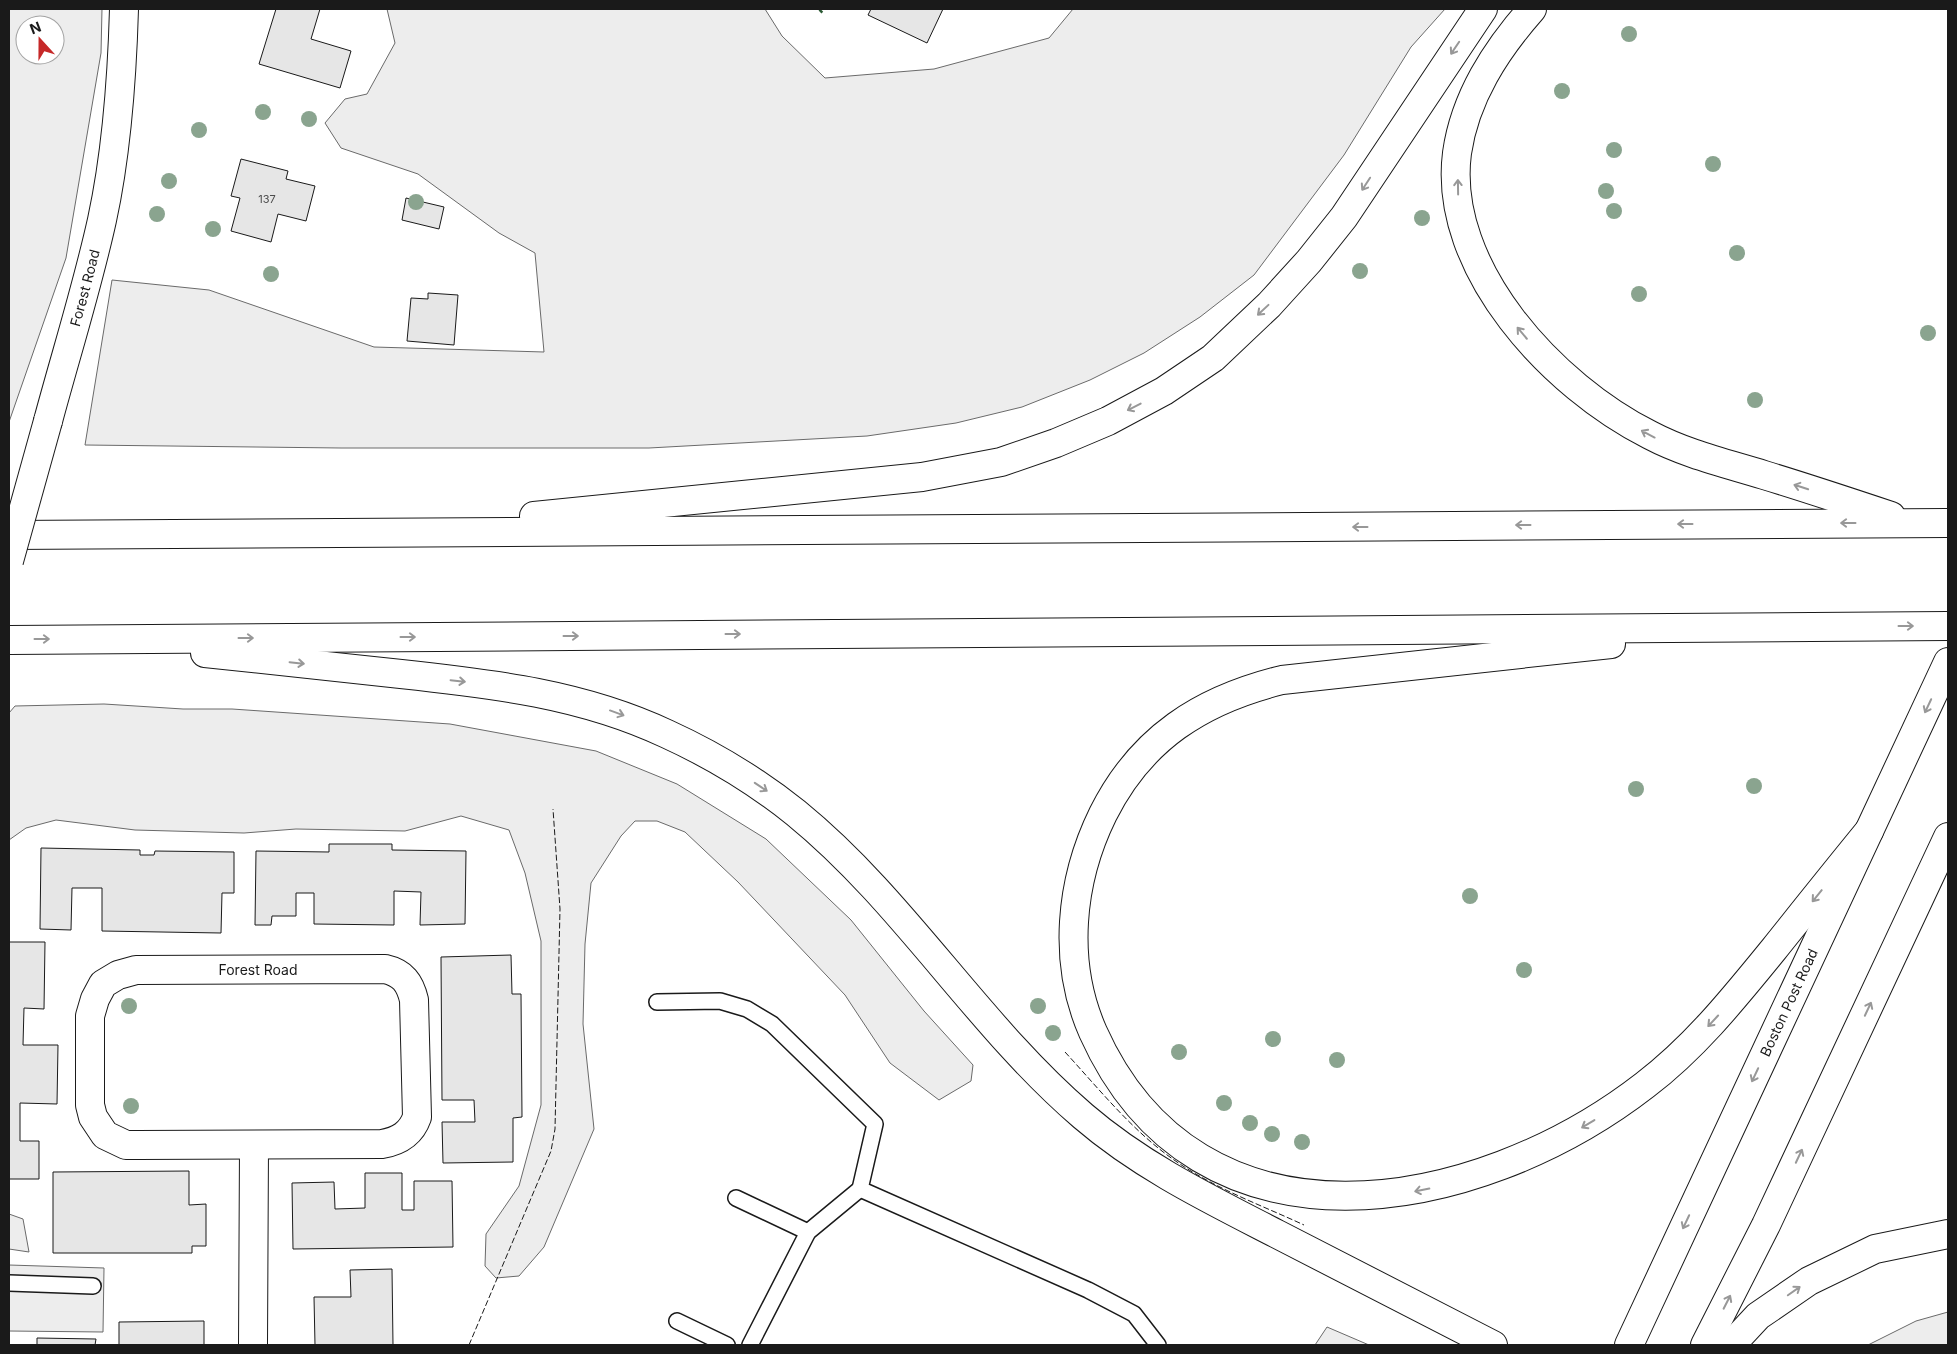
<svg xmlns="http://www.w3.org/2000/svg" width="1957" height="1354" font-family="Inter,sans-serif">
<rect width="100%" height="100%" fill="#fff"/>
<!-- built -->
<g fill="#ededed" stroke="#6a6a6a" fill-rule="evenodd">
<path d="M9 9H102L101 53 66 258 9 422ZM25 25H55V55H25Z"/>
<polygon points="387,9 765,9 782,36 825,78 934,69 1049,38 1073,9 1445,9 1411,47 1344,155 1254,275 1200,317 1144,353 1090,380 1022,407 956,423 867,436 649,448 341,448 85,445 112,280 209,290 374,347 544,352 535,253 499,233 418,174 341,148 325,123 345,99 367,94 395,43"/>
<polygon points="104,704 183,709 232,709 450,724 596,751 677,784 766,839 851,920 924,1011 973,1065 971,1081 939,1100 890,1063 845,995 738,882 685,832 657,821 635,821 621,836 591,883 585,944 583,1024 594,1129 544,1247 519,1276 496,1278 485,1266 486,1234 519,1186 541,1105 541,941 525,873 509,830 461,816 405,831 296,829 244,833 135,830 56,820 26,828 9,840 9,713 15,706"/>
<polygon points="9,1214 23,1219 29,1252 9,1249"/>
<polygon points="9,1265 104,1268 103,1332 9,1331"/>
<polygon points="1948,1312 1948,1345 1868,1345 1916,1321"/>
<polygon points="1327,1327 1369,1345 1315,1345"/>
</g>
<!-- building -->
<g fill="#e6e6e6" stroke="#1a1a1a">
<polygon points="276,9 320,9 311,39 351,51 340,88 259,64"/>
<polygon points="871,9 943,9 927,43 868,15"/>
<polygon points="241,159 288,171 286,179 315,186 306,221 278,214 271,242 231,231 240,198 231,196"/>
<polygon points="406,198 444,207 439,229 402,220"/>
<polygon points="428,293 458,295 454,345 407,341 411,298 428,299"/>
<polygon points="329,844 392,844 392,850 466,851 465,924 420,925 421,892 394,891 394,925 314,924 314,893 296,893 296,916 272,916 271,925 255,925 256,851 329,852"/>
<polygon points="41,848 140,850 140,855 154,855 155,851 234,852 234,893 222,893 221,933 102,931 102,888 72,888 71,930 40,929"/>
<polygon points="9,942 45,942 44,1009 24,1008 23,1045 58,1045 57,1104 20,1103 20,1141 39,1141 39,1179 9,1179"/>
<polygon points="511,955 512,994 521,994 522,1117 513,1118 513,1162 443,1163 442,1122 475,1122 474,1100 442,1100 441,957"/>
<polygon points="189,1171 189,1205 206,1204 206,1246 192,1246 192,1253 53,1253 53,1172"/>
<polygon points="365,1173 402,1173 402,1210 414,1210 414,1181 452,1181 453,1247 293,1249 292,1183 334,1182 335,1209 365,1208"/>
<polygon points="392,1269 393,1345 315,1345 314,1297 351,1297 350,1270"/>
<polygon points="204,1321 204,1345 119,1345 119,1322"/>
<polygon points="37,1338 96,1339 95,1345 37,1345"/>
</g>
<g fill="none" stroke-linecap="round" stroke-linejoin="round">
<!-- service casing -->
<g stroke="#1a1a1a" stroke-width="18">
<g id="service">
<polyline points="657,1002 720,1001 747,1009 772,1024 875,1124 860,1189 1088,1290 1134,1314 1158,1345"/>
<polyline points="736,1198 808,1232"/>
<polyline points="9,1283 93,1286"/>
<polyline points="677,1321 727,1345"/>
<polyline points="750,1345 808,1232 860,1189"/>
</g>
</g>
<!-- minor casing -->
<g stroke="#1a1a1a" stroke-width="30">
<g id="minor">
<path d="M385 969C403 973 410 983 414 1000L417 1117C411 1134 399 1141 382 1144L138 1145H126L105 1135 93 1117 90 1105V1016L95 999 103 984 118 975 136 970Z"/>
<polyline points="253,1345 254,1146"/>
</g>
</g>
<!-- secondary casing -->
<g stroke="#1a1a1a" stroke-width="30">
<g id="secondary">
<path id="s1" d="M48 421C66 354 87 288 102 220 117 151 122 79 124 9"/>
</g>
</g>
<!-- primary casing -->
<g stroke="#1a1a1a" stroke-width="30">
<g id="primary">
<path id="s2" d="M1629 1345 1948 662"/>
<polyline points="1705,1345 1766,1225 1948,837"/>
</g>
</g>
<!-- motorway casing -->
<g stroke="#1a1a1a" stroke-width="30">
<g id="motorway">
<path d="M1532 9C1496 50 1465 97 1457 153 1442 269 1554 387 1650 435 1686 454 1725 463 1764 475 1807 488 1849 502 1891 516"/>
<polyline points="534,516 922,477 1001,462 1056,443 1108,421 1164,391 1213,358 1269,305 1309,261 1344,217 1483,9"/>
<polyline points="9,535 1948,523"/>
<polyline points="9,640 1948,626"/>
<path d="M1611 644 1282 680C1201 700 1141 738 1103 814 1070 881 1062 962 1093 1032 1198 1267 1476 1216 1645 1085 1695 1047 1734 998 1774 949 1806 909 1837 870 1869 831"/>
<path d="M205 653C271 660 336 667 401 674 493 684 582 694 667 734 713 755 756 781 796 813 904 901 977 1025 1083 1116 1141 1166 1209 1199 1277 1234 1349 1271 1421 1308 1493 1345"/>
<polyline points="1731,1345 1758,1316 1809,1281 1875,1249 1948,1234"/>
</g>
</g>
<!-- service -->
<use href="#service" stroke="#fff" stroke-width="15"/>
<!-- minor -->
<use href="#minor" stroke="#fff" stroke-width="28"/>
<!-- secondary -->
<use href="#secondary" stroke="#fff" stroke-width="28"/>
<!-- primary -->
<use href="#primary" stroke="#fff" stroke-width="28"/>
<!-- motorway -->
<use href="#motorway" stroke="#fff" stroke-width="28"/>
<!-- secondary-bridge casing -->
<g stroke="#1a1a1a" stroke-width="30" stroke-linecap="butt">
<polyline id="secondary-bridge" points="9,561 48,421"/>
</g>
<!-- secondary-bridge -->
<use href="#secondary-bridge" stroke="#fff" stroke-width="28"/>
<!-- hedge -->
<polyline stroke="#2b5a34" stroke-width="4" stroke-dasharray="2.5 4" stroke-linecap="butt" points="820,12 823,9"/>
<!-- fence -->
<g stroke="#1a1a1a" stroke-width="1" stroke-dasharray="6 2.5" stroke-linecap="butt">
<path d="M1065 1052C1100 1090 1134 1133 1177 1162 1216 1189 1261 1205 1304 1225"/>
<polyline points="469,1345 551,1151 555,1129 560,909 553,809"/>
</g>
</g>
<!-- trees -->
<g fill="#8aa48f">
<circle cx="1629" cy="34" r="8"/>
<circle cx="1562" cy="91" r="8"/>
<circle cx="263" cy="112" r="8"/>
<circle cx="309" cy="119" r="8"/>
<circle cx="199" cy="130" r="8"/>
<circle cx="1614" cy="150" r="8"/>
<circle cx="1713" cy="164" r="8"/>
<circle cx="169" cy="181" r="8"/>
<circle cx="1606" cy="191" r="8"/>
<circle cx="416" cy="202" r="8"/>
<circle cx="1614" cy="211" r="8"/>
<circle cx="157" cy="214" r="8"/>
<circle cx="1422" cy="218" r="8"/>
<circle cx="213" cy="229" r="8"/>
<circle cx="1737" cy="253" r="8"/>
<circle cx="1360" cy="271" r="8"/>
<circle cx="271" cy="274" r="8"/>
<circle cx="1639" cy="294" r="8"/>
<circle cx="1928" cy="333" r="8"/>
<circle cx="1755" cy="400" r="8"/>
<circle cx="1754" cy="786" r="8"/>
<circle cx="1636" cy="789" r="8"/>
<circle cx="1470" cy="896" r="8"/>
<circle cx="1524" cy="970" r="8"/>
<circle cx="129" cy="1006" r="8"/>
<circle cx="1038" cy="1006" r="8"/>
<circle cx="1053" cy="1033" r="8"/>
<circle cx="1273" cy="1039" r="8"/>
<circle cx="1179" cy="1052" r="8"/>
<circle cx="1337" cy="1060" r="8"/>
<circle cx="1224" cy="1103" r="8"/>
<circle cx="131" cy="1106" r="8"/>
<circle cx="1250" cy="1123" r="8"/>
<circle cx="1272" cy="1134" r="8"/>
<circle cx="1302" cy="1142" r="8"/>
</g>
<!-- one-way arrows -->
<defs><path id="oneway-shaft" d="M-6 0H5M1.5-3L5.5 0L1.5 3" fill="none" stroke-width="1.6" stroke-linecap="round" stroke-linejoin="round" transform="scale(1.25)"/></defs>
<g stroke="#989898">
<use href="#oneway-shaft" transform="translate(1455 48) rotate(124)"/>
<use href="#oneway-shaft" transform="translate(1366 184) rotate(123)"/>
<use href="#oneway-shaft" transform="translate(1458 187) rotate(-91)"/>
<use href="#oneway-shaft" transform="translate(1263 310) rotate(137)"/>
<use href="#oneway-shaft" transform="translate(1522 333) rotate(-130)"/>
<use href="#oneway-shaft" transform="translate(1134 407) rotate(153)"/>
<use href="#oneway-shaft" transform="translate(1648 434) rotate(-152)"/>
<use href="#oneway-shaft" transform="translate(1801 487) rotate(-162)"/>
<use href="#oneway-shaft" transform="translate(1848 523) rotate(180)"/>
<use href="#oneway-shaft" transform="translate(1685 524) rotate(180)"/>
<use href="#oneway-shaft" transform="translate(1523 525) rotate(180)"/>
<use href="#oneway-shaft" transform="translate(1360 527) rotate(180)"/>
<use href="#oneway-shaft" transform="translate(1906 626)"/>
<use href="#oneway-shaft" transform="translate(733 634)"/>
<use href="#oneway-shaft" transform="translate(571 636)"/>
<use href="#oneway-shaft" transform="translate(408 637)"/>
<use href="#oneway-shaft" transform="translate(246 638)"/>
<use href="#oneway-shaft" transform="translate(42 639)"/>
<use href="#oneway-shaft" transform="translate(297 663) rotate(6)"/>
<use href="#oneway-shaft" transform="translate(458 681) rotate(6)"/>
<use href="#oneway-shaft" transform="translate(1928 706) rotate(115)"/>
<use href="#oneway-shaft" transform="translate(617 713) rotate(20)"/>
<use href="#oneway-shaft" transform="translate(761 787) rotate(34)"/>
<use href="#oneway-shaft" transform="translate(1817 896) rotate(129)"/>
<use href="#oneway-shaft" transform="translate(1868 1009) rotate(-65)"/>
<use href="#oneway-shaft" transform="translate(1713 1021) rotate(133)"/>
<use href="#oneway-shaft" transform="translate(1755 1075) rotate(115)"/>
<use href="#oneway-shaft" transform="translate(1588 1124) rotate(149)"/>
<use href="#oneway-shaft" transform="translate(1799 1156) rotate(-65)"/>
<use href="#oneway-shaft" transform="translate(1422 1190) rotate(169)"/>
<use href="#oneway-shaft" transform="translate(1686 1222) rotate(115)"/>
<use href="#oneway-shaft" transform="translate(1794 1291) rotate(-35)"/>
<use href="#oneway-shaft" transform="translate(1727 1302) rotate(-63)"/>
</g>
<g text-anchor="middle" stroke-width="4" stroke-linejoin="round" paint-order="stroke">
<!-- number labels -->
<g font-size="11" fill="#4d4d4d">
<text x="267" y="203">137</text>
</g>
<!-- street labels -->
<g font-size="14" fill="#1a1a1a" stroke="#fff">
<text dy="5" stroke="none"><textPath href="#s1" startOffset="138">Forest Road</textPath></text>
<text x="258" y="975">Forest Road</text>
<text dy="5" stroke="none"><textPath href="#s2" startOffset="378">Boston Post Road</textPath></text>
</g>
</g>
<!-- border -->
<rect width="1957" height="1354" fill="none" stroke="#1a1a1a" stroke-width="20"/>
<!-- north arrow -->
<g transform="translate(40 40) rotate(339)"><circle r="24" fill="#ffffff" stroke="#a3a3a3"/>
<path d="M0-4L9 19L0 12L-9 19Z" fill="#c62828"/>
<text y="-8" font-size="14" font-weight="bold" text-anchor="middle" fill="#1a1a1a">N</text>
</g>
</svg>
